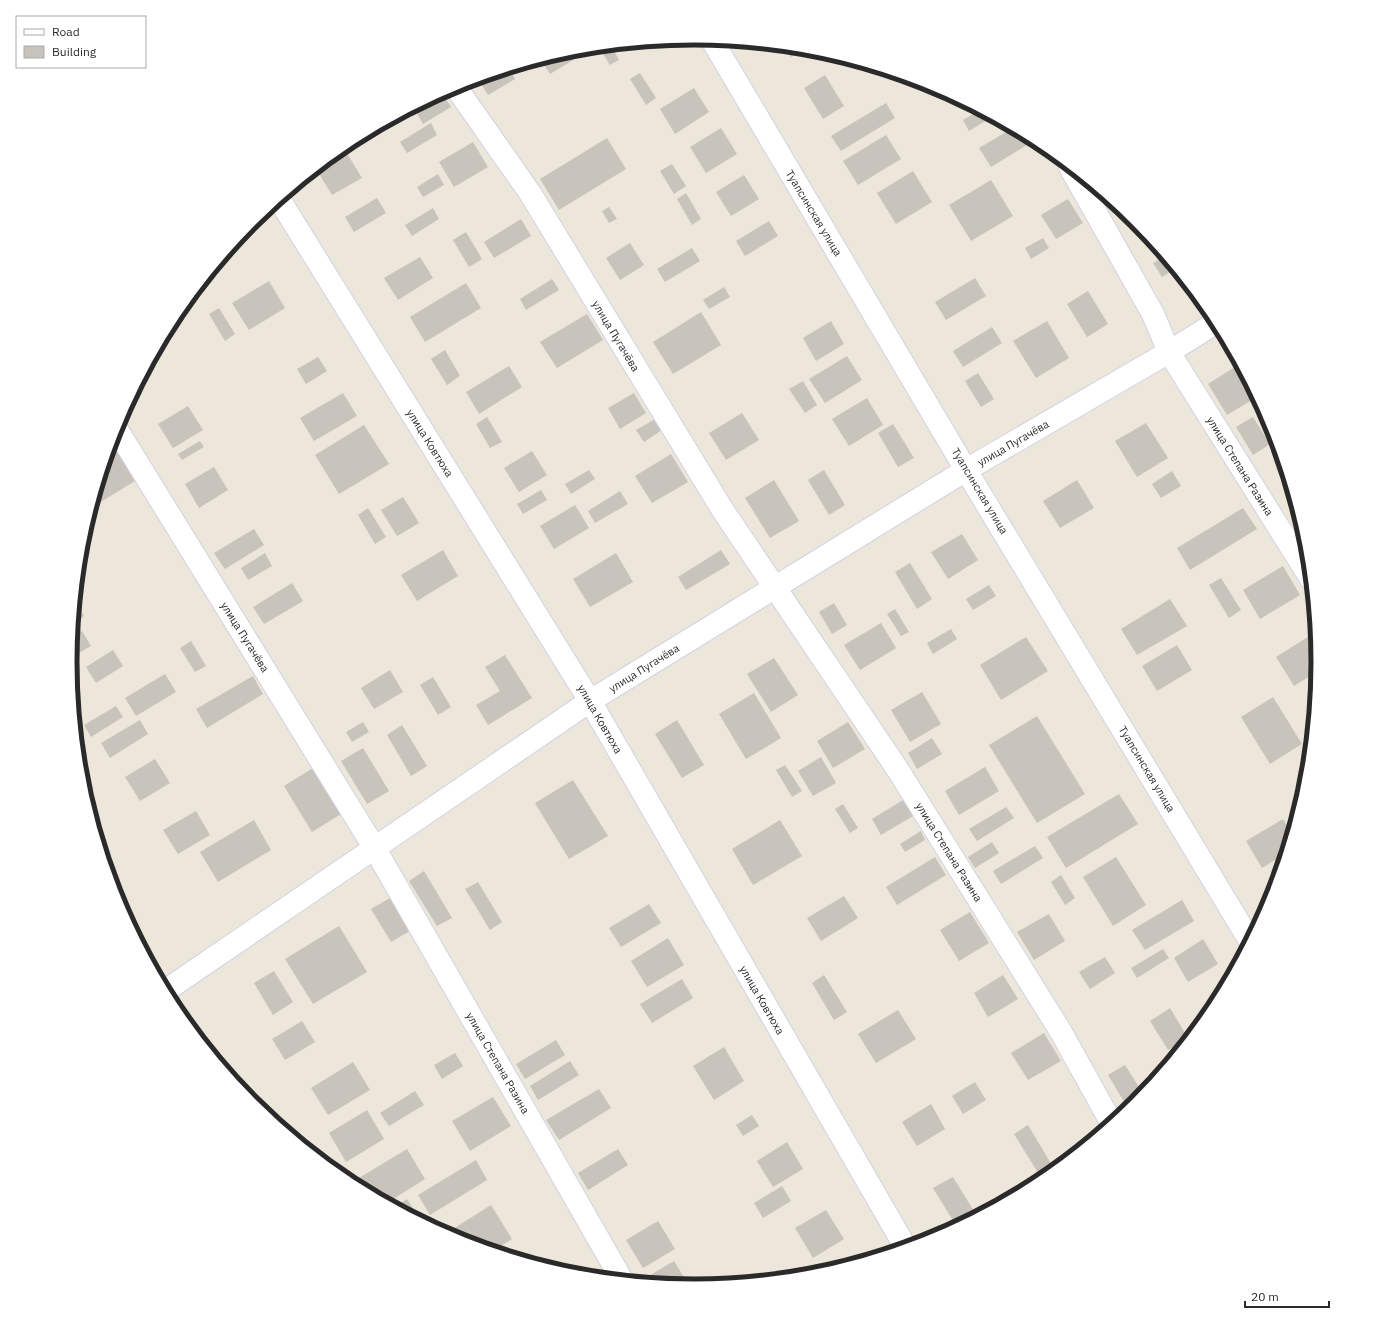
<svg xmlns="http://www.w3.org/2000/svg" width="1389" height="1325" font-family="'IBM Plex Sans',sans-serif">
<rect width="100%" height="100%" fill="#ede6db"/>
<!-- building -->
<g fill="#c8c3bb">
<polygon points="611,46 619,60 610,65 599,47"/>
<polygon points="785,47 804,49 791,57"/>
<polygon points="576,50 580,56 550,74 541,60"/>
<polygon points="509,69 515,79 488,95 478,79"/>
<polygon points="640,73 656,98 646,105 630,79"/>
<polygon points="825,75 844,106 823,119 804,88"/>
<polygon points="694,88 709,112 675,134 660,109"/>
<polygon points="442,93 451,107 423,124 414,108"/>
<polygon points="886,103 895,118 841,151 831,136"/>
<polygon points="980,110 992,117 969,131 963,120"/>
<polygon points="431,123 437,135 407,153 400,142"/>
<polygon points="721,128 737,154 706,173 690,147"/>
<polygon points="1013,128 1035,140 991,167 979,148"/>
<polygon points="886,135 901,159 858,185 843,161"/>
<polygon points="607,138 626,169 559,210 540,179"/>
<polygon points="473,142 488,167 454,187 439,162"/>
<polygon points="343,147 362,178 332,195 316,169"/>
<polygon points="672,164 686,186 674,194 660,171"/>
<polygon points="913,171 932,202 896,224 877,193"/>
<polygon points="438,174 444,185 423,197 417,187"/>
<polygon points="744,175 759,199 731,216 716,192"/>
<polygon points="991,180 1013,216 971,241 949,205"/>
<polygon points="686,193 701,219 692,225 677,199"/>
<polygon points="377,198 386,213 354,232 345,217"/>
<polygon points="1068,199 1083,223 1056,239 1041,215"/>
<polygon points="609,207 617,219 609,223 602,211"/>
<polygon points="433,208 439,219 412,236 405,225"/>
<polygon points="521,219 531,236 494,258 484,242"/>
<polygon points="769,221 778,236 745,256 736,241"/>
<polygon points="466,232 482,259 469,267 453,240"/>
<polygon points="1043,238 1049,248 1031,259 1025,248"/>
<polygon points="630,243 644,265 620,280 606,258"/>
<polygon points="692,248 700,261 665,282 657,269"/>
<polygon points="1165,256 1175,269 1162,277 1153,263"/>
<polygon points="420,257 433,278 398,300 384,278"/>
<polygon points="975,278 986,296 946,320 935,302"/>
<polygon points="552,279 559,290 526,310 520,299"/>
<polygon points="269,281 285,308 249,330 232,303"/>
<polygon points="466,283 481,308 425,342 410,317"/>
<polygon points="724,287 730,297 709,309 703,300"/>
<polygon points="1088,291 1108,324 1087,337 1067,304"/>
<polygon points="219,308 235,334 225,341 209,314"/>
<polygon points="701,312 721,345 673,374 653,342"/>
<polygon points="587,314 603,340 557,368 540,342"/>
<polygon points="831,321 844,344 816,361 803,338"/>
<polygon points="1047,321 1069,358 1036,378 1013,341"/>
<polygon points="992,327 1002,343 963,367 953,351"/>
<polygon points="445,350 460,376 447,385 431,359"/>
<polygon points="847,356 862,380 825,403 809,379"/>
<polygon points="318,357 327,371 306,384 297,369"/>
<polygon points="1238,365 1257,397 1227,415 1208,384"/>
<polygon points="509,366 522,387 479,414 466,392"/>
<polygon points="978,373 994,399 981,407 965,381"/>
<polygon points="803,381 817,405 805,413 789,389"/>
<polygon points="343,393 357,416 314,441 300,418"/>
<polygon points="634,393 646,413 620,429 608,408"/>
<polygon points="867,398 883,425 849,446 832,419"/>
<polygon points="188,406 203,430 173,448 158,424"/>
<polygon points="742,413 759,440 726,460 709,433"/>
<polygon points="487,417 502,442 490,448 476,424"/>
<polygon points="1253,417 1270,444 1253,455 1236,427"/>
<polygon points="655,419 662,430 644,442 636,430"/>
<polygon points="1146,423 1168,458 1137,477 1115,441"/>
<polygon points="893,424 914,458 898,467 878,433"/>
<polygon points="364,425 389,464 339,494 315,455"/>
<polygon points="200,441 204,447 182,460 178,454"/>
<polygon points="117,451 135,481 94,506 107,457"/>
<polygon points="532,451 547,475 519,492 504,468"/>
<polygon points="671,454 688,482 652,503 635,476"/>
<polygon points="214,467 228,490 199,508 185,484"/>
<polygon points="589,470 595,479 571,494 565,484"/>
<polygon points="824,470 845,505 829,515 808,480"/>
<polygon points="1172,471 1181,486 1161,498 1152,484"/>
<polygon points="774,480 799,521 770,538 745,498"/>
<polygon points="1077,480 1094,508 1060,528 1043,501"/>
<polygon points="541,490 547,500 523,514 517,504"/>
<polygon points="620,491 628,504 595,523 588,511"/>
<polygon points="403,497 419,523 397,536 381,510"/>
<polygon points="575,505 589,528 554,549 540,526"/>
<polygon points="368,508 386,537 375,544 358,515"/>
<polygon points="1243,508 1257,529 1190,570 1177,548"/>
<polygon points="254,529 264,545 225,569 214,553"/>
<polygon points="962,534 978,560 948,579 931,552"/>
<polygon points="443,550 458,576 417,601 401,575"/>
<polygon points="721,550 730,564 686,590 678,577"/>
<polygon points="265,553 272,566 248,580 241,568"/>
<polygon points="616,553 633,582 590,607 573,579"/>
<polygon points="910,563 932,599 917,609 895,572"/>
<polygon points="1283,566 1300,595 1260,619 1243,590"/>
<polygon points="1221,578 1241,610 1229,618 1209,585"/>
<polygon points="292,583 303,601 264,624 253,607"/>
<polygon points="989,585 996,596 973,610 966,599"/>
<polygon points="1170,599 1187,626 1137,655 1121,629"/>
<polygon points="76,602 84,616 74,623 75,608"/>
<polygon points="834,603 847,625 832,634 819,612"/>
<polygon points="895,609 909,632 901,636 887,614"/>
<polygon points="881,623 896,648 860,670 844,645"/>
<polygon points="951,629 957,639 933,654 927,643"/>
<polygon points="82,631 91,646 70,658 73,636"/>
<polygon points="1316,632 1318,671 1294,686 1276,657"/>
<polygon points="1026,637 1048,671 1001,700 980,665"/>
<polygon points="191,641 206,666 195,672 180,648"/>
<polygon points="1177,645 1192,670 1157,691 1142,666"/>
<polygon points="113,650 123,666 96,683 86,667"/>
<polygon points="505,655 532,698 488,725 476,705 500,691 485,667"/>
<polygon points="774,658 798,695 771,712 747,674"/>
<polygon points="390,670 403,692 374,709 361,688"/>
<polygon points="165,674 176,692 136,716 125,698"/>
<polygon points="253,676 263,694 207,728 196,709"/>
<polygon points="433,677 451,707 438,715 420,685"/>
<polygon points="922,692 941,724 910,742 891,710"/>
<polygon points="754,693 781,738 746,759 719,714"/>
<polygon points="1273,697 1302,744 1270,764 1241,717"/>
<polygon points="116,706 123,717 91,737 84,725"/>
<polygon points="1037,716 1085,794 1037,823 989,745"/>
<polygon points="140,720 148,734 110,758 101,743"/>
<polygon points="677,720 704,765 682,778 655,734"/>
<polygon points="363,722 369,732 352,742 346,732"/>
<polygon points="848,722 865,749 833,768 817,741"/>
<polygon points="402,725 427,766 411,776 387,735"/>
<polygon points="932,738 942,754 917,769 908,753"/>
<polygon points="363,748 389,791 367,804 341,761"/>
<polygon points="821,757 836,783 813,796 798,771"/>
<polygon points="155,759 170,783 140,801 125,777"/>
<polygon points="785,765 802,791 792,797 776,770"/>
<polygon points="985,767 999,791 959,815 945,791"/>
<polygon points="313,768 341,814 312,832 284,786"/>
<polygon points="573,780 608,836 569,859 535,803"/>
<polygon points="1303,786 1306,789 1301,803 1294,791"/>
<polygon points="1119,794 1138,824 1066,868 1047,837"/>
<polygon points="903,800 913,816 881,835 872,819"/>
<polygon points="843,804 858,828 850,833 835,809"/>
<polygon points="1006,807 1014,818 977,841 969,829"/>
<polygon points="196,811 210,835 178,854 163,830"/>
<polygon points="1283,819 1292,834 1286,853 1262,868 1246,841"/>
<polygon points="254,820 271,850 218,882 200,852"/>
<polygon points="780,820 802,856 753,885 732,849"/>
<polygon points="921,831 925,840 905,852 900,844"/>
<polygon points="992,842 999,853 975,868 968,857"/>
<polygon points="1035,846 1043,858 1001,884 993,871"/>
<polygon points="935,857 946,875 897,905 886,887"/>
<polygon points="1116,857 1146,905 1113,926 1083,877"/>
<polygon points="424,871 452,918 437,926 409,881"/>
<polygon points="1061,875 1075,898 1065,905 1051,882"/>
<polygon points="478,882 502,922 490,930 465,889"/>
<polygon points="844,896 858,918 821,941 807,918"/>
<polygon points="390,898 410,931 391,942 371,909"/>
<polygon points="1182,900 1194,921 1145,950 1132,930"/>
<polygon points="649,904 661,923 621,947 609,928"/>
<polygon points="970,912 989,943 959,961 940,930"/>
<polygon points="1049,914 1065,941 1034,960 1017,932"/>
<polygon points="339,926 367,972 313,1004 285,959"/>
<polygon points="668,938 684,965 647,987 631,961"/>
<polygon points="1203,939 1218,964 1188,982 1174,958"/>
<polygon points="1163,949 1169,958 1137,978 1131,968"/>
<polygon points="1105,957 1115,973 1090,989 1079,972"/>
<polygon points="274,971 293,1002 273,1015 254,983"/>
<polygon points="824,975 847,1012 834,1020 812,983"/>
<polygon points="1003,975 1018,999 988,1017 974,993"/>
<polygon points="682,979 693,998 652,1023 640,1004"/>
<polygon points="1170,1008 1188,1038 1168,1050 1150,1021"/>
<polygon points="898,1010 916,1039 876,1063 858,1034"/>
<polygon points="302,1021 315,1042 285,1060 272,1039"/>
<polygon points="1044,1033 1061,1061 1028,1080 1011,1053"/>
<polygon points="556,1040 565,1055 525,1079 516,1064"/>
<polygon points="724,1047 744,1081 714,1100 693,1066"/>
<polygon points="455,1053 463,1066 442,1079 434,1065"/>
<polygon points="570,1061 579,1075 538,1100 530,1086"/>
<polygon points="353,1062 370,1090 328,1115 311,1088"/>
<polygon points="1125,1065 1144,1095 1129,1110 1108,1075"/>
<polygon points="975,1082 986,1100 963,1114 952,1096"/>
<polygon points="599,1089 611,1108 559,1140 546,1120"/>
<polygon points="415,1091 424,1105 389,1126 380,1113"/>
<polygon points="493,1097 511,1126 470,1151 452,1121"/>
<polygon points="931,1104 945,1129 917,1146 902,1122"/>
<polygon points="367,1110 384,1139 346,1162 329,1133"/>
<polygon points="752,1115 759,1126 743,1136 736,1125"/>
<polygon points="1028,1125 1053,1167 1040,1176 1014,1134"/>
<polygon points="787,1142 803,1169 773,1187 757,1161"/>
<polygon points="407,1149 425,1179 387,1203 358,1188 354,1181"/>
<polygon points="618,1149 628,1165 588,1190 578,1173"/>
<polygon points="476,1160 487,1180 430,1215 418,1195"/>
<polygon points="953,1177 977,1216 957,1227 933,1188"/>
<polygon points="782,1186 791,1201 763,1218 754,1203"/>
<polygon points="407,1199 419,1218 417,1219 394,1207"/>
<polygon points="491,1205 512,1239 493,1251 455,1239 445,1234"/>
<polygon points="826,1210 844,1239 813,1258 795,1228"/>
<polygon points="658,1221 675,1249 643,1268 626,1240"/>
<polygon points="674,1261 690,1287 651,1283 647,1277"/>
</g>
<g fill="none" stroke-linecap="round" stroke-linejoin="round">
<!-- minor casing -->
<g stroke="#d0d3e3" stroke-width="24">
<g id="minor">
<polyline points="712,40 966,470 1250,941"/>
<polyline points="455,86 530,193 722,509 898,770 1061,1032 1112,1124"/>
<polyline points="1070,167 1153,314 1169,352 1311,579"/>
<polyline points="279,199 590,701 906,1248"/>
<polyline points="116,428 374,847 622,1280"/>
<polyline points="165,991 590,701 966,470 1169,352 1217,322"/>
</g>
</g>
<!-- minor -->
<use href="#minor" stroke="#fff" stroke-width="22"/>
</g>
<g text-anchor="middle" stroke-width="4" stroke-linejoin="round" paint-order="stroke">
<!-- street labels -->
<g font-size="11" fill="#2a2a2a" stroke="#fff">
<text transform="translate(814 213) rotate(59)" y="4">Туапсинская улица</text>
<text transform="translate(616 336) rotate(59)" y="4">улица Пугачёва</text>
<text transform="translate(430 443) rotate(58)" y="4">улица Ковтюха</text>
<text transform="translate(1013 443) rotate(-30)" y="4">улица Пугачёва</text>
<text transform="translate(1240 466) rotate(58)" y="4">улица Степана Разина</text>
<text transform="translate(980 491) rotate(59)" y="4">Туапсинская улица</text>
<text transform="translate(245 637) rotate(58)" y="4">улица Пугачёва</text>
<text transform="translate(644 668) rotate(-32)" y="4">улица Пугачёва</text>
<text transform="translate(600 719) rotate(60)" y="4">улица Ковтюха</text>
<text transform="translate(1147 769) rotate(59)" y="4">Туапсинская улица</text>
<text transform="translate(949 852) rotate(58)" y="4">улица Степана Разина</text>
<text transform="translate(762 1000) rotate(60)" y="4">улица Ковтюха</text>
<text transform="translate(498 1063) rotate(60)" y="4">улица Степана Разина</text>
</g>
</g>
<!-- crop -->
<path d="M0 0H1389V1325H0ZM77 662a617 617 0 1 1 1234 0a617 617 0 1 1-1234 0Z" fill="#fff" fill-rule="evenodd"/>
<path fill="none" stroke="#2a2a2a" stroke-width="5" d="M77 662a617 617 0 1 1 1234 0a617 617 0 1 1-1234 0Z"/>
<!-- legend -->
<rect x="16" y="16" width="130" height="52" fill="#ffffff" stroke="#aaaaaa"/>
<rect x="24" y="29" width="20" height="6" fill="#ffffff" stroke="#aaaaaa"/>
<text x="52" y="36" font-size="12" fill="#2a2a2a">Road</text>
<rect x="24" y="46" width="20" height="12" fill="#c8c3bb" stroke="#aaaaaa"/>
<text x="52" y="56" font-size="12" fill="#2a2a2a">Building</text>
<!-- scale -->
<path d="M1245 1301v6h84v-6" fill="none" stroke="#2a2a2a" stroke-width="2"/>
<text x="1251" y="1301" font-size="12" fill="#2a2a2a" stroke="#ffffff" stroke-width="3" paint-order="stroke">20 m</text>
</svg>
